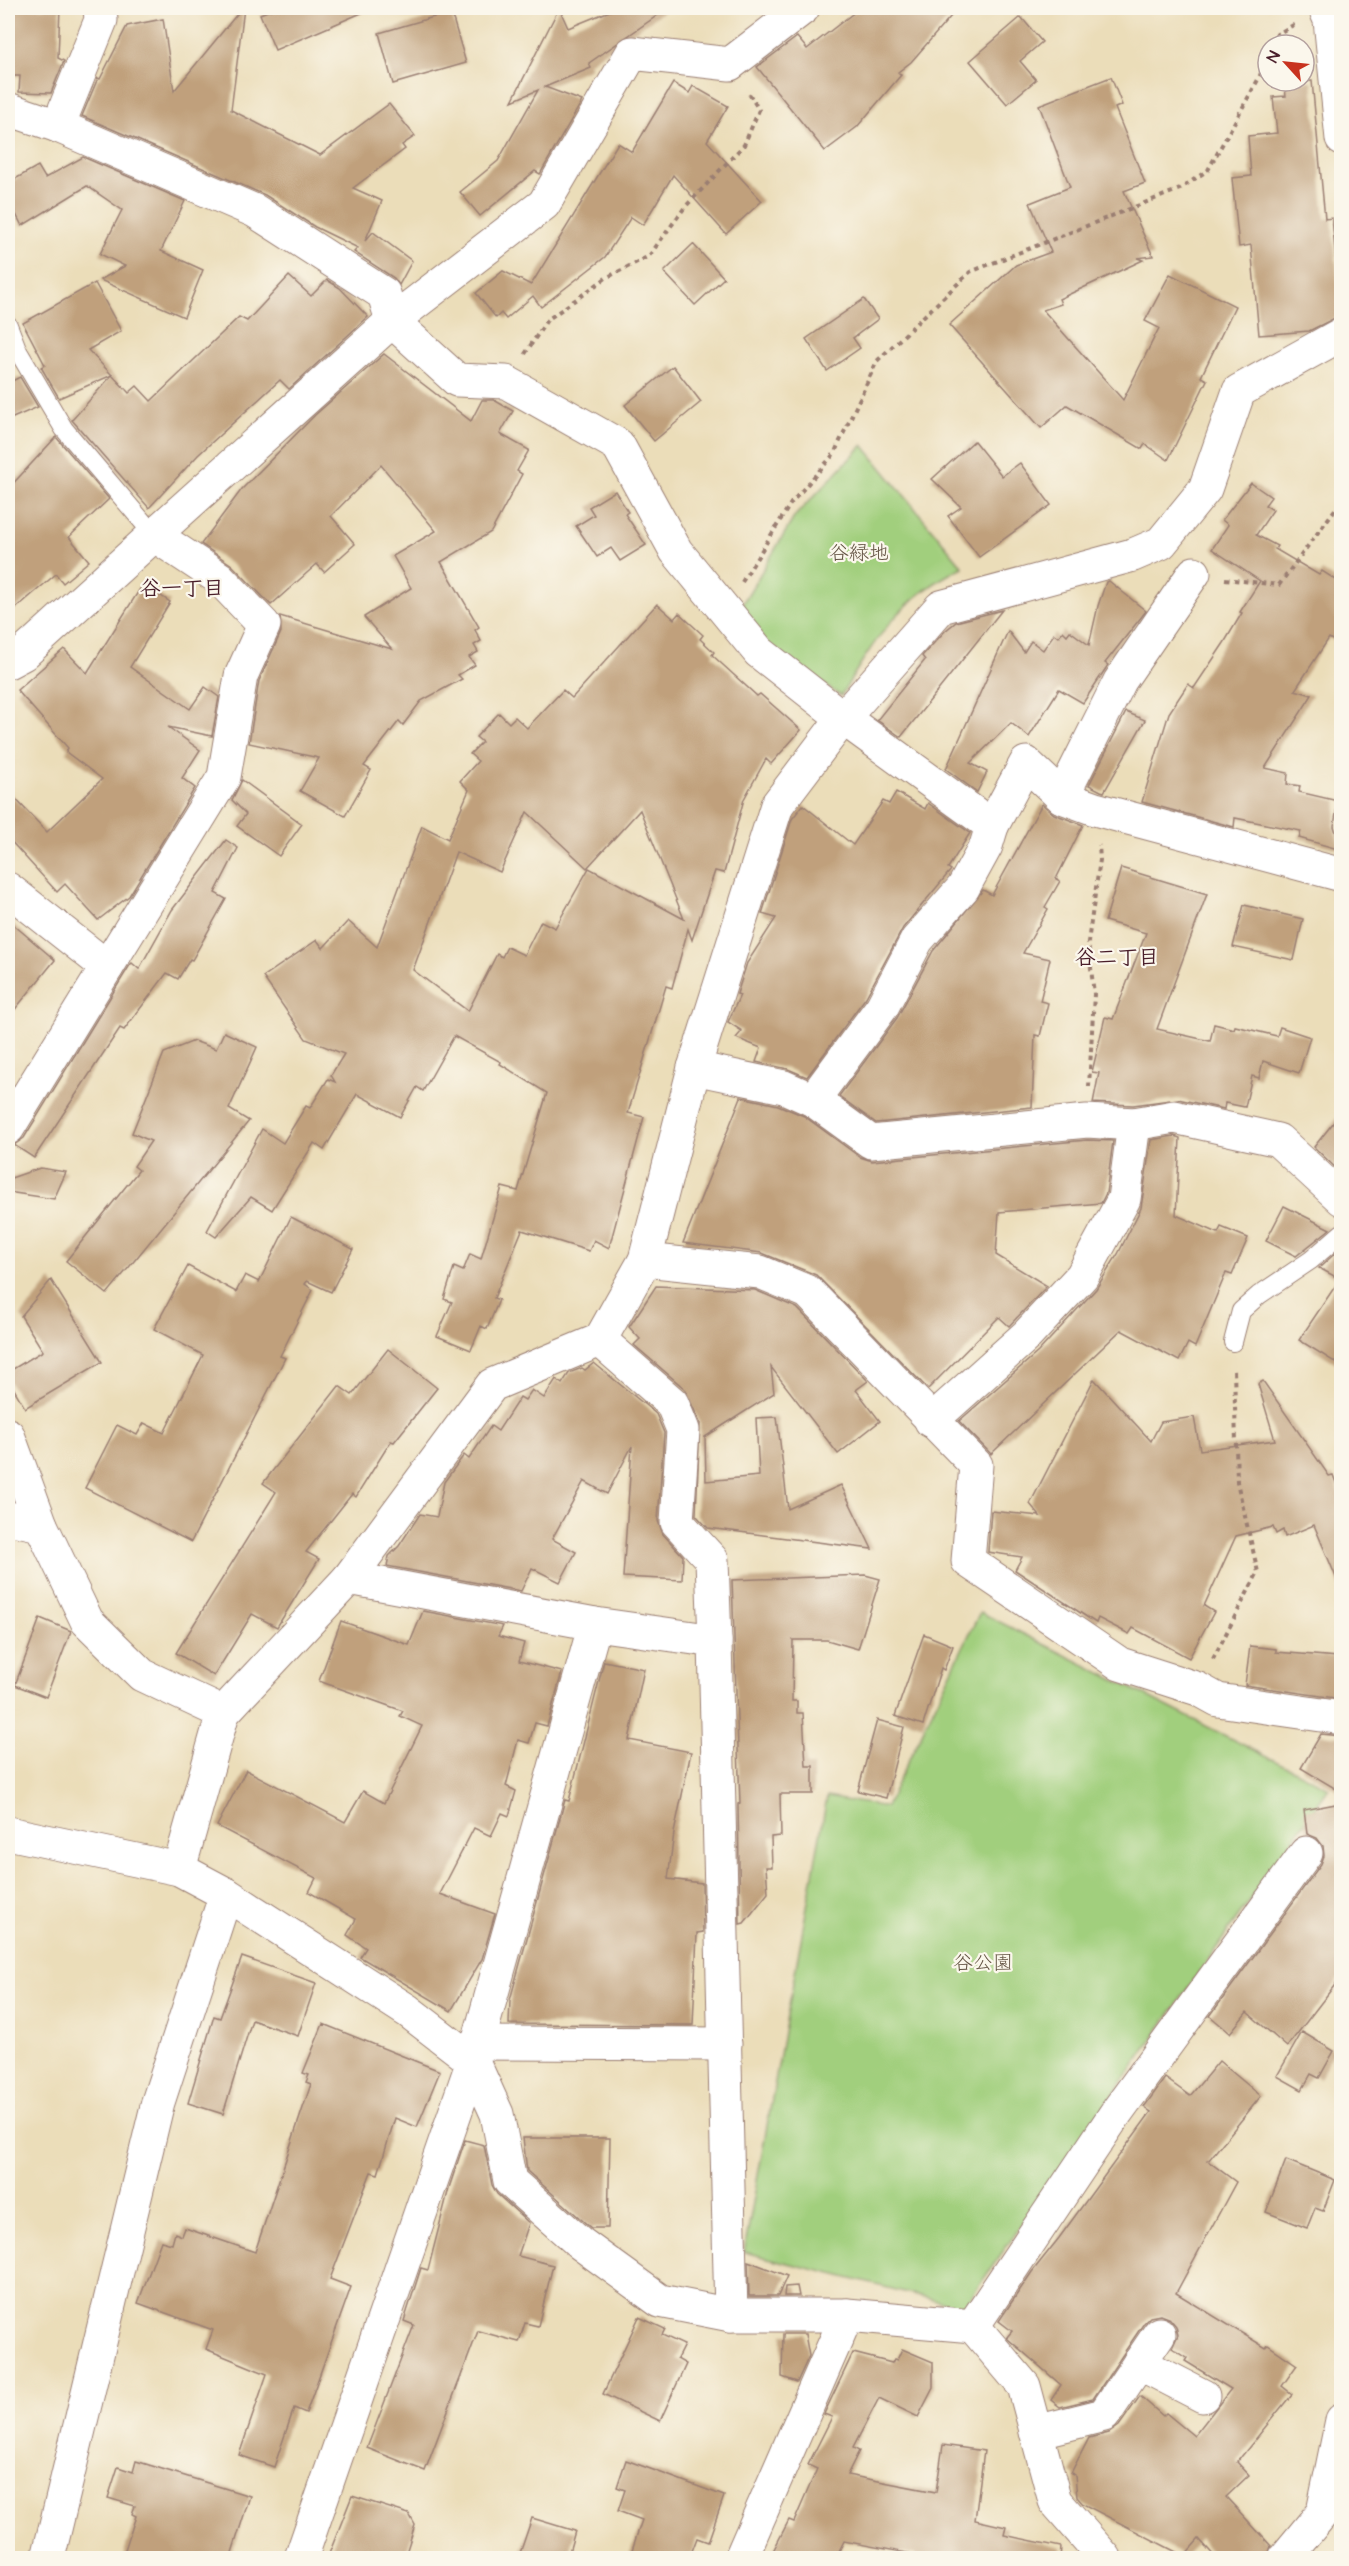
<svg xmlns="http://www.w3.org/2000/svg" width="1349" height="2566" font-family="'Architects Daughter','Klee One',sans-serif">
<rect width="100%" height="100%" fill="#fbf7ec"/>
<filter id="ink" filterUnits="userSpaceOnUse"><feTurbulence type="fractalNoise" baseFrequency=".0167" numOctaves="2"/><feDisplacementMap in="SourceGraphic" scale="12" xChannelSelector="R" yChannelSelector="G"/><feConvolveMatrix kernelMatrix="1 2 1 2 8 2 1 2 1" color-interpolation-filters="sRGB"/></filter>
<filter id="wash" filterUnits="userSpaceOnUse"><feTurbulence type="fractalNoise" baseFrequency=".008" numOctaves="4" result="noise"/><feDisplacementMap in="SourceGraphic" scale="24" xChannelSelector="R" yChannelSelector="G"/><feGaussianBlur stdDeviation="1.35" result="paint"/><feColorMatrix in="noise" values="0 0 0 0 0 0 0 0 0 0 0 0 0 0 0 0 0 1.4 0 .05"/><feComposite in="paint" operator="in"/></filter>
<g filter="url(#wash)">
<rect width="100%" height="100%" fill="#ebddb9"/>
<!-- green -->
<g fill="#a1cf7d" stroke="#767754" stroke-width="1.5">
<path d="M863 445 963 567C901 597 875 639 841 696L759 640 738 611 795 516Z"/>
<polygon points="980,1612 1329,1788 964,2307 744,2252 827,1797 886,1807"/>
</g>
<g id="blocks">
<!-- building -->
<g fill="#c0a07c" fill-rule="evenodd">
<polygon points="8,8 60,8 58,58 64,61 51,93 19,92 20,76 8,76"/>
<polygon points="242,8 244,8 231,110 320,155 389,104 415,136 402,145 405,149 353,188 382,201 365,241 373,232 412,261 399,285 394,278 354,252 358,248 315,227 265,195 82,116 98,78 100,79 127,26 163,19 174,91"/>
<polygon points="275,8 373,8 275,50 260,14"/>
<polygon points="559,8 568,28 617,8 668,8 589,63 591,68 545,87 582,101 540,174 535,171 480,216 460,192 498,161 538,90 512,101"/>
<polygon points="860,8 958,8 911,62 898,72 901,75 857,127 825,151 757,67 797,37 807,49"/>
<polygon points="451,12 466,63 393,84 379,33"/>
<polygon points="1021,17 1042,42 1020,61 1036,80 1007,104 970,61"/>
<polygon points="1111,77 1122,105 1115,108 1145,183 1124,191 1153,256 1137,258 1143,260 1059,299 1061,304 1043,310 1123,400 1159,328 1145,321 1170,274 1235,306 1201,377 1207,380 1168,460 1145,444 1142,449 1067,405 1041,428 949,325 1016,265 1051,252 1030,203 1070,187 1039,105"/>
<polygon points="1284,81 1312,81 1325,219 1332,218 1341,315 1309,331 1259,335 1251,245 1239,247 1232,178 1251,176 1248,136 1277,133 1273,97 1286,96"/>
<polygon points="673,83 689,93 693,86 728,106 707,141 762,201 726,234 673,175 643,225 631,217 605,257 541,307 533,296 506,319 501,313 496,318 476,293 503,271 531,285 618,143 632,152"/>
<polygon points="83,157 185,201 161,251 203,270 184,317 100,280 125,266 100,254 122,210 87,186 22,226 8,198 8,183 38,166 45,178"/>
<polygon points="693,244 724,278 695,305 664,272"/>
<polygon points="289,276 311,296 327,280 340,288 368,317 289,389 280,380 198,455 149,508 72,420 112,375 129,393 137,386 151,401 239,317 247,321"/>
<polygon points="95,283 121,331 88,350 112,375 59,398 41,367 45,365 23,323"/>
<polygon points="864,299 878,319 853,338 860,348 827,371 806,339"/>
<polygon points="384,354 471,421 482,400 494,400 513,411 500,434 529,450 517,471 522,474 491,532 441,562 479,627 475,630 481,641 474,645 478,652 469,657 475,665 458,675 462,679 421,701 403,725 399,721 364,766 371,770 345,816 300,791 319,758 249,743 259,681 281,632 280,616 392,649 364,617 411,588 393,556 436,531 381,465 331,516 355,544 324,572 317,564 271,605 232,565 201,544 242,489 315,415"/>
<polygon points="673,366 701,402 654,441 625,405"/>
<polygon points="20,377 38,407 8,420 8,383"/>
<polygon points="56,437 109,499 69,537 89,561 63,583 56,574 8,615 8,489"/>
<polygon points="974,441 1002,476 1020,463 1051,505 979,557 948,516 961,507 932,479"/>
<polygon points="1251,483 1271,497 1265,505 1273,510 1256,535 1277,546 1275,549 1319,575 1322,571 1341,583 1341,645 1329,638 1295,690 1312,695 1265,768 1288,773 1287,784 1300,786 1299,792 1338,801 1334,826 1341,850 1299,838 1301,831 1235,818 1234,827 1142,802 1169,713 1188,684 1194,688 1224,643 1242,613 1240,612 1260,581 1212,549 1228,525 1222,520"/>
<polygon points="615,491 628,512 625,514 646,545 620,561 611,548 597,557 576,526 594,515 589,507"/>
<polygon points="1109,581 1146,611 1105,663 1108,665 1083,703 1059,689 1029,737 1011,723 970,763 987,772 977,792 946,769 1008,631 1024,652 1031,641 1043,650 1054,634 1058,637 1063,631 1067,635 1070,631 1089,645 1098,606 1106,582"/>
<polygon points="143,584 170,602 130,667 190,709 205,687 219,697 212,736 168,727 200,750 182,778 195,788 129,896 98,920 65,884 57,892 8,838 8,791 47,832 102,779 66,752 68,748 17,690 64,649 87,673"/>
<path d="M657 604 674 619 679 613 703 635 700 639 714 652 712 655 757 696 760 694 801 730 771 764 766 759 744 799 724 873 715 871 692 940 688 929 672 988 666 986 628 1113 644 1117 609 1248 594 1240 589 1251 522 1230 494 1298 499 1300 487 1329 481 1326 471 1350 437 1336 452 1302 444 1299 454 1267 463 1271 470 1254 481 1259 502 1187 518 1191 547 1093 500 1064 501 1062 454 1036 423 1091 417 1087 400 1117 357 1094 324 1150 314 1143 272 1210 251 1197 216 1237 207 1231 262 1129 283 1143 306 1106 310 1108 328 1079 335 1082 331 1075 344 1054 306 1039 263 977 317 940 323 948 348 921 377 947 422 826 448 839 469 790 460 781 478 761 470 754 482 742 476 737 499 713 509 723 515 717 527 728 563 690 572 698ZM640 810 684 919 589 868 555 928 541 921 524 955 507 947 502 957 497 954 468 1011 413 970 456 852 500 872 527 812 587 868Z"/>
<polygon points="1002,610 901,737 877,720 925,660 922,656 945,631 956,622"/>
<polygon points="1126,712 1145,720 1104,792 1101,791 1089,785"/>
<polygon points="242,780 302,824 279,856 237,826 246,814 232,800"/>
<polygon points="896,792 925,809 928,803 970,833 948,868 951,870 903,928 866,997 807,1077 788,1069 756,1062 761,1048 736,1038 742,1031 728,1022 740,995 737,994 747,963 776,918 762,914 792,819 803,805 853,845 883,801 889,804"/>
<polygon points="1042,804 1054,814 1083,825 1056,879 1060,881 1045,907 1048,909 1023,953 1050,959 1040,1001 1048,1003 1040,1036 1035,1035 1032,1107 876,1123 839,1096 897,1018 933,951 983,890 992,895"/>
<polygon points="226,840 238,848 215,893 226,899 192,960 190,959 178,979 167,973 124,1030 120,1028 34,1158 14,1145 24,1138 130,965 132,963 139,969 172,910"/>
<polygon points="1121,868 1207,894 1157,1029 1210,1041 1214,1024 1234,1029 1235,1026 1277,1036 1280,1027 1310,1037 1299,1073 1263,1061 1259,1078 1252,1076 1245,1107 1225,1103 1224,1109 1178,1099 1133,1105 1093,1103 1099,1073 1092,1072 1105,1017 1113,1019 1146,933 1105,921"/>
<polygon points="1244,905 1303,919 1294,960 1233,947"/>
<polygon points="8,920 55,960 8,1018"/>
<polygon points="224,1032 257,1047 229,1109 249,1121 107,1294 66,1261 139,1170 134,1166 151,1141 132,1133 164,1053 194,1041 216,1049"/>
<polygon points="741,1097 778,1105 804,1116 860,1157 872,1161 1087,1140 1113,1141 1106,1193 1101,1203 999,1212 996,1255 1047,1286 1009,1326 999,1317 928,1389 816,1275 762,1253 683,1243"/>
<polygon points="1341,1113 1341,1173 1314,1147"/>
<polygon points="1174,1136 1180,1138 1176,1215 1218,1233 1221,1227 1248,1238 1232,1275 1226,1273 1195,1347 1188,1343 1179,1361 1121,1330 991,1454 959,1421 1038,1352 1096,1289 1118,1254 1141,1208 1151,1140"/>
<polygon points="40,1168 66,1172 54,1199 8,1192 8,1179"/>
<polygon points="1284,1206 1330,1229 1296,1256 1266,1241"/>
<polygon points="291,1217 353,1249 331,1292 307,1281 305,1284 313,1290 280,1356 285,1358 191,1542 85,1488 117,1425 137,1435 144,1423 164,1433 203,1355 154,1329 188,1266 236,1292 245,1275 259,1282"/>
<polygon points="1341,1248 1341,1366 1299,1340 1340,1279 1319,1268"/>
<polygon points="51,1280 102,1362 25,1408 8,1379 8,1372 43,1351 21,1316"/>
<polygon points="656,1286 755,1290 797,1308 868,1381 856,1390 880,1421 838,1454 771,1367 774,1393 705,1437 706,1481 759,1476 756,1418 777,1417 788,1509 841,1485 872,1549 708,1528 696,1515 700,1423 685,1389 634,1345 640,1339 629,1327"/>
<polygon points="388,1349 437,1388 394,1442 391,1441 356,1497 352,1494 306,1552 319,1559 277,1627 252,1614 214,1676 176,1653 276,1492 263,1483 339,1386 352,1395"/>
<polygon points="594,1363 656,1414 664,1433 658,1521 663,1534 683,1556 682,1580 623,1577 632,1446 607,1494 584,1481 552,1539 576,1552 560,1582 532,1568 521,1591 387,1566 389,1556 399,1546 420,1514 437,1517 444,1482 464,1455 469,1459 491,1426 498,1431 520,1397 525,1400 532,1390 544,1398 556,1379 562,1384 569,1373 582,1368 585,1370"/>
<polygon points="1094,1379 1151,1441 1161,1422 1194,1417 1200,1450 1275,1440 1258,1384 1263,1381 1329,1476 1333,1475 1341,1496 1341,1589 1314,1525 1285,1537 1283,1530 1276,1534 1273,1527 1236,1536 1204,1606 1214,1612 1189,1658 1133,1628 1129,1634 1098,1618 1096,1623 1015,1570 1022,1557 988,1552 991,1511 1040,1516 1030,1504"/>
<polygon points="865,1575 880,1579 858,1649 827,1640 793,1640 792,1701 797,1701 797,1713 803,1713 806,1766 813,1766 813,1794 780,1794 781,1836 771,1837 772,1867 766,1867 768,1893 744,1923 740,1924 738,1804 740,1803 732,1580"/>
<polygon points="423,1611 503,1626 498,1636 524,1643 519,1661 562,1672 547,1726 535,1723 529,1743 518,1740 506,1786 516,1791 509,1816 502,1813 491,1836 474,1828 440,1894 495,1914 482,1959 451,2011 360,1957 366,1948 347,1935 356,1919 309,1892 316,1878 217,1826 246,1770 345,1822 363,1791 384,1803 422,1726 400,1716 403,1711 319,1681 341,1621 409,1645"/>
<polygon points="40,1618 71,1631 46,1697 15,1685"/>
<polygon points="924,1634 953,1646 944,1670 941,1668 923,1725 895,1716"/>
<polygon points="1250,1646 1276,1649 1276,1652 1338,1657 1335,1698 1245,1685"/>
<polygon points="604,1661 644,1669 629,1740 691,1752 674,1833 668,1879 702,1883 703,1932 697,1933 693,2025 509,2024 510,2000 565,1800 569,1801"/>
<polygon points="877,1720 904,1727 886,1798 858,1791"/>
<polygon points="1321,1734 1341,1736 1341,1792 1301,1768"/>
<polygon points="1341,1803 1341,1977 1287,2047 1247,2012 1230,2033 1210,2016 1321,1864 1324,1856 1323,1846 1317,1838 1307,1834 1304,1810"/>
<polygon points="242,1957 316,1983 298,2036 252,2020 223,2114 188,2103 214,2016 220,2018"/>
<polygon points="323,2024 440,2071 417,2127 395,2118 378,2174 371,2172 330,2279 351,2287 306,2413 294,2408 274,2467 239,2455 267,2374 206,2349 213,2330 138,2303 161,2241 172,2244 175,2233 182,2236 185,2228 255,2252 311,2084 306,2082 309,2075 303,2073"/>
<polygon points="1302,2032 1334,2051 1319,2078 1311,2074 1302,2090 1277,2076"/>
<polygon points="1219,2061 1261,2096 1208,2161 1236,2182 1176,2293 1266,2348 1268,2345 1297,2365 1282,2386 1292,2394 1237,2462 1249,2475 1226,2497 1271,2546 1267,2559 1217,2559 1199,2539 1184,2556 1083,2504 1077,2497 1075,2475 1071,2473 1089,2438 1109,2433 1119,2426 1140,2396 1163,2416 1166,2413 1194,2436 1231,2389 1185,2361 1187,2358 1172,2348 1178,2335 1176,2326 1170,2319 1160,2315 1150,2317 1144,2323 1093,2399 1060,2407 1051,2400 1061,2385 1008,2339 1007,2337 1012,2331 999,2321 1032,2272 1059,2238 1151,2112 1144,2107 1165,2078 1190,2096"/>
<polygon points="523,2138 610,2138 608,2228 591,2228 527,2171"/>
<polygon points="465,2140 484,2145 492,2185 497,2194 529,2223 518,2256 553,2265 538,2326 525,2323 519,2342 478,2331 425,2471 367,2448 414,2325 404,2321 421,2268 428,2270 449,2188"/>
<polygon points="1286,2160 1335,2180 1323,2211 1315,2208 1307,2228 1266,2212"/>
<polygon points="748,2261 787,2276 778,2296 749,2296"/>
<polygon points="797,2286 799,2296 784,2296 785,2287"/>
<polygon points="639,2317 665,2329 662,2335 684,2345 677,2359 686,2364 660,2421 603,2394"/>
<polygon points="783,2334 805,2334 809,2356 797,2382 782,2377"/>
<polygon points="902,2349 933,2362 933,2388 918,2417 879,2398 853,2448 859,2451 847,2475 936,2492 943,2445 984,2451 975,2520 1006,2527 1004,2535 1061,2547 1060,2559 918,2559 918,2555 844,2541 835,2559 769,2559 789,2520 794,2522 817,2469 808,2465 832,2417 824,2414 853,2353 892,2363 894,2359 897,2360"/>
<polygon points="626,2460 724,2496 708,2542 697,2538 689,2559 629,2559 642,2520 618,2511 625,2490 617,2487"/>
<polygon points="136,2461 250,2496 230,2559 122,2559 136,2516 132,2514 135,2506 108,2498 118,2467 133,2472"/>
<polygon points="352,2496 409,2514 415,2525 404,2559 327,2559"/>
<polygon points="532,2518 575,2531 567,2559 518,2559"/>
</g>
</g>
</g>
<g filter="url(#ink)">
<use href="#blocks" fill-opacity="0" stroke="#9a7e72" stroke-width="1.5"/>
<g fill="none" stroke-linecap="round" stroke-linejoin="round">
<!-- service casing -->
<g stroke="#9a7e72" stroke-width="20">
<g id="service">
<polyline points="8,325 18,351 64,429 154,535"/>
<polyline points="1233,1342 1241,1311 1259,1295 1311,1260 1342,1233"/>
</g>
</g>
<!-- minor casing -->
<g stroke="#9a7e72" stroke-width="35">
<g id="minor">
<polyline points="1325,8 1330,20 1342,139"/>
<polyline points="8,109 58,126 255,211 384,294 392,321 457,380 506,382 618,445 676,551 759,652 843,718 992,826 1026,763 1062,797 1095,809 1342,875"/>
<polyline points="58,126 101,20 100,8"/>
<polyline points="8,662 23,654 154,535"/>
<polyline points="1062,797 1120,681 1194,573"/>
<polyline points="992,826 986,846 963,888 917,940 882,1007 813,1100 871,1142 1087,1121 1134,1124 1174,1117 1278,1140 1342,1199"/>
<polyline points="8,889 107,967"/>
<polyline points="694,1068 784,1087 813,1100"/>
<polyline points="8,1128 224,777 241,676 264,625 219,578 154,535 392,321 544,204 632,53 730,64 803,8"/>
<polyline points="645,1260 760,1272 808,1292 976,1465 968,1561 1120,1664 1198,1689 1218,1700 1342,1718"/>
<polyline points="600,1340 672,1403 683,1430 677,1522 712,1560 715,1641"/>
<polyline points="931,1421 1027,1335 1082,1276 1124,1199 1134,1124"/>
<polyline points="8,1435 41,1525 87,1621 142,1675 223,1713"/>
<polyline points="8,1518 41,1525"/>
<polyline points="349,1578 595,1624 715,1641 731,2315"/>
<polyline points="8,1833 179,1869 226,1894 408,2011 473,2061 497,2114 510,2181 580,2243 660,2301 731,2315 847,2315 973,2326 1024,2386 1055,2501 1105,2558"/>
<polyline points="179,1869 223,1713 349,1578 492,1385 600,1340 645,1260 694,1068 777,805 843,718 941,607 1133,555 1161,543 1205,489 1239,391 1342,334"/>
<polyline points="478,2043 725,2044"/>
<polyline points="973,2326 1116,2113 1306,1853"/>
<polyline points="1139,2363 1203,2396"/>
<polyline points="1036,2432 1104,2415 1159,2334"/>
<polyline points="48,2558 158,2102 226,1894"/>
<polyline points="301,2558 473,2061 595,1624"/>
<polyline points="741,2558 847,2315"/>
<polyline points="1285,2558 1323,2512 1342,2420"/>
</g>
</g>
<!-- path -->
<g stroke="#9a7e72" stroke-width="4" stroke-dasharray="4.5 4.5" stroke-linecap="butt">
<polyline points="1272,45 1277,34 1297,23"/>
<polyline points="525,354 547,320 606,278 649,256 685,207 744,145 759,110 748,92"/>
<polyline points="1225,579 1279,585 1342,500"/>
<polyline points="742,582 791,503 834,454 877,361 970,272 1180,189 1208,170 1259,78 1268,55"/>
<polyline points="1089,1087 1094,994 1088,942 1100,860 1099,845"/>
<polyline points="1213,1659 1258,1572 1237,1482 1234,1368"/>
</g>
<!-- service -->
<use href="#service" stroke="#fff" stroke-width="18"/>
<!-- minor -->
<use href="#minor" stroke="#fff" stroke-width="33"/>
</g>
</g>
<g text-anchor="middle" stroke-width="4.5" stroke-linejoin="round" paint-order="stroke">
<!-- park labels -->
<g font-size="20" fill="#645444" stroke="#fbf7ec">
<text x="859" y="559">谷緑地</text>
<text x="983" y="1969">谷公園</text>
</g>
<!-- neighbourhood labels -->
<g font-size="21" font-weight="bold" fill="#4a1f2b" stroke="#fbf7ec">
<text x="182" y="595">谷一丁目</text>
<text x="1117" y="964">谷二丁目</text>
</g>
</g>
<!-- margin -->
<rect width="1349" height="2566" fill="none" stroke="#fbf7ec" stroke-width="30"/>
<!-- north arrow -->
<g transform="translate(1286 63) rotate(297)"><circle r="28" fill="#fbf7ec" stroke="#b4a19f" stroke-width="1.5"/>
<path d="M0-4.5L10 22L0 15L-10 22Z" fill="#c8321e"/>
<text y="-9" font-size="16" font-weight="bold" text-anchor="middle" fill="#4a1f2b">N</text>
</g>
</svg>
